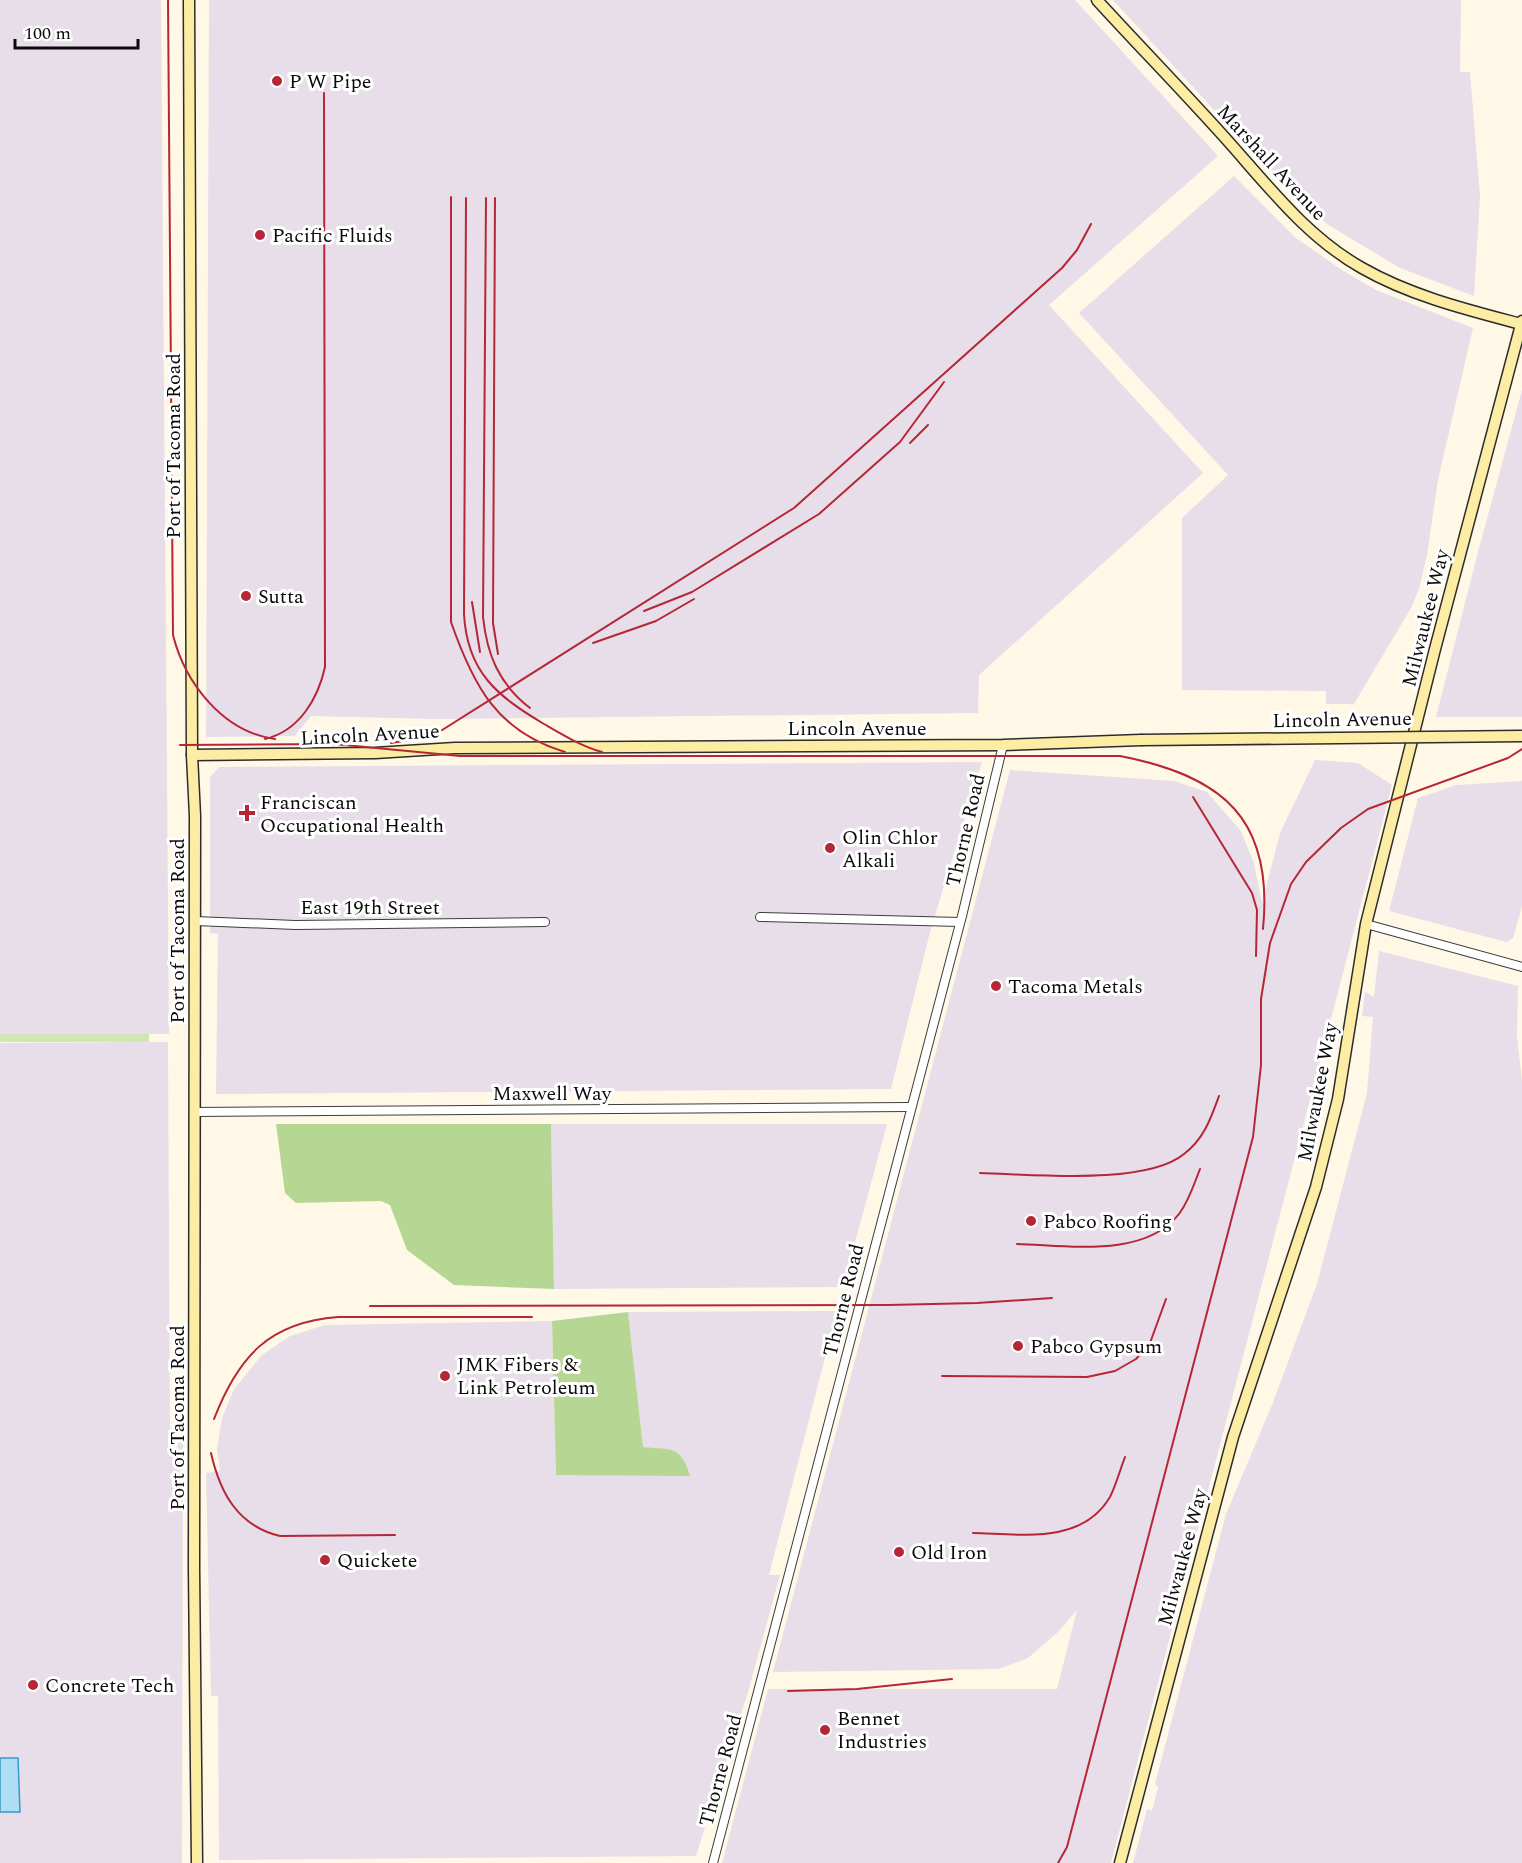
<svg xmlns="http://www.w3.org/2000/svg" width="1522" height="1863" font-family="Spectral,serif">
<rect width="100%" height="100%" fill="#fff8e7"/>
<!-- industrial -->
<g fill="#e7dee9">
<polygon points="0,0 161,0 169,1034 0,1034"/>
<polygon points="209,0 1075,0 1218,156 1049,305 1203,473 979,675 978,713 436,719 311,716 295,736 206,737"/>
<polygon points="1113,0 1461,0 1460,72 1470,72 1480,196 1474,296 1400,268 1330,226 1297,200"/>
<polygon points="1234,176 1296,238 1342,270 1376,290 1473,328 1438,480 1427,555 1419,589 1411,608 1354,704 1326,704 1326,691 1182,690 1182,518 1228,475 1079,313"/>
<polygon points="1522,390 1522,717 1436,717 1478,552"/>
<polygon points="1315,760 1358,763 1392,785 1111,1863 722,1863 768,1689 1057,1689 1077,1610 1058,1632 1028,1658 999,1669 773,1672 1010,770 1174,781 1207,792 1241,831 1254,863 1262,903 1280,833"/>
<polygon points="982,762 930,932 891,1089 216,1094 218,934 210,933 210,777 219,767"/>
<polygon points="1522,781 1522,906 1513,938 1506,942 1389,911 1418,798 1456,785"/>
<polygon points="1379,951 1518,986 1517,1036 1522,1081 1522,1863 1133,1863 1147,1809 1152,1811 1158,1787 1155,1784 1226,1514 1272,1405 1317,1284 1367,1093 1373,1017 1362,1016 1365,992 1374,997"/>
<polygon points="168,1042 170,1440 183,1441 182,1863 0,1863 0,1043"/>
<polygon points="551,1124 887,1124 843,1287 554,1289"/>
<polygon points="837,1311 769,1575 780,1575 749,1689 696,1856 219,1860 218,1696 211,1696 206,1473 220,1471 217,1449 222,1418 234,1389 262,1355 290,1336 325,1325 552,1321 556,1475 646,1475 628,1312"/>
</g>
<!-- green -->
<rect fill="#d1e7b3" x="0" y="1034" width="149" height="8"/>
<!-- forest -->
<g fill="#b6d793">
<polygon points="276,1124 551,1124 554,1289 454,1285 407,1250 390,1205 381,1201 296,1203 285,1193"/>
<path d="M628 1312 643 1447C671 1450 681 1445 690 1476L556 1475 552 1321Z"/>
</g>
<!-- water -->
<polygon fill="#aedff4" stroke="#3799c9" stroke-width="1.5" points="0,1758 18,1758 20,1812 0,1812"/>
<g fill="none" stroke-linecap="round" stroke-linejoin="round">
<!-- street casing -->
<g stroke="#3d3d3d" stroke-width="10">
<g id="street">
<polyline points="760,917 960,922"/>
<polyline points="195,921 295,925 545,922"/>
<polyline points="1366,924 1522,967"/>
<polyline points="194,1112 910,1107"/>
<polyline points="713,1863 962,916 1003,745"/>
</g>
</g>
<!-- secondary casing -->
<g stroke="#2c2c2c" stroke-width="13">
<g id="secondary">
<polyline points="189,0 192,755 195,816 194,1568 197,1863"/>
<path d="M1097 0C1140 47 1185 93 1227 140 1269 187 1307 237 1362 268 1411 296 1468 310 1521 324"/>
<polyline points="192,755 375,753 455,748 1003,745 1141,740"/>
<polyline points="1120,1863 1233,1437 1316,1187 1338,1099 1366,924 1435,649 1522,321"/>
</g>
</g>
<!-- street -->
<use href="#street" stroke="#fff" stroke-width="8"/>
<!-- secondary -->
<use href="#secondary" stroke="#fdeda4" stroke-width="10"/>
<!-- rail -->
<g stroke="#b52737" stroke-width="2">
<path d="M168 0 173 635C185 683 223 732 275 739"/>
<path d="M451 197V622C473 685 497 732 565 752"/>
<path d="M466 198 464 614C467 672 497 696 544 724 563 735 581 746 602 752"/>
<path d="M486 198 483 617C487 655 499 684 530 708"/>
<polyline points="495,198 493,623 498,654"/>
<polyline points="910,443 928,425"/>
<polyline points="472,602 480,652"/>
<polyline points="644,611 692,592 819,514 900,442 944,382"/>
<polyline points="593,643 656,621 694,599"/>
<path d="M265 739C299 731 318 699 325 667L324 93"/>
<polyline points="391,743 426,737 439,732 794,508 1062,268 1077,250 1091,224"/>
<path d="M180 745 334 744 460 756H1120C1223 776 1274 819 1263 929"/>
<polyline points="1193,797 1252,893 1257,910 1256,956"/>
<path d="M980 1173C1031 1174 1145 1186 1184 1154 1204 1139 1211 1118 1219 1096"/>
<path d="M1017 1244C1066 1245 1144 1259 1179 1214 1189 1201 1194 1184 1200 1169"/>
<polyline points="370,1306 888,1305 977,1303 1052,1298"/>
<polyline points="942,1376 1087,1377 1115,1371 1136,1359 1150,1343 1166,1299"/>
<path d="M214 1419C238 1357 269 1322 338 1317H532"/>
<path d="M211 1453C220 1493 238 1526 280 1536L395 1535"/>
<path d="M973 1533C1020 1534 1082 1545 1110 1497 1116 1485 1120 1470 1125 1457"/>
<polyline points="788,1691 857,1689 952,1679"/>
<polyline points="1058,1863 1067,1847 1253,1137 1261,1065 1261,999 1270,943 1291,884 1306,862 1341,828 1368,809 1508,758 1522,749"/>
</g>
<!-- secondary-bridge casing -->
<g stroke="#2c2c2c" stroke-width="13" stroke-linecap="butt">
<polyline id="secondary-bridge" points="1141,740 1522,736"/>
</g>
<!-- secondary-bridge -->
<use href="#secondary-bridge" stroke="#fdeda4" stroke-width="10"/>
</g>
<!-- markers -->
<g fill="#b52737" stroke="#fff" stroke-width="2">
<circle cx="277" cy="81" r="6"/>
<circle cx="260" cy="235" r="6"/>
<circle cx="246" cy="596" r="6"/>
<path d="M244 804h6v6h6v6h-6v6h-6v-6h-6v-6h6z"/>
<circle cx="830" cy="848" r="6"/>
<circle cx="996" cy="986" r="6"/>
<circle cx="1031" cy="1221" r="6"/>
<circle cx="1018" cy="1346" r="6"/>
<circle cx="445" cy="1376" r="6"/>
<circle cx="899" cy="1552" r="6"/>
<circle cx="325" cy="1560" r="6"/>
<circle cx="33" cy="1685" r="6"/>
<circle cx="825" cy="1730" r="6"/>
</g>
<g text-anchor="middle" stroke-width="6" stroke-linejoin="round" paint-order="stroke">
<!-- poi labels -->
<g font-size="20" fill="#0a0a0a" stroke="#fff" text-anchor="start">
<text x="289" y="88">P W Pipe</text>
<text x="272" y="242">Pacific Fluids</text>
<text x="258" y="603">Sutta</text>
<text x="260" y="809">Franciscan<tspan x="260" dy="23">Occupational Health</tspan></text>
<text x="842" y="844">Olin Chlor<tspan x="842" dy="23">Alkali</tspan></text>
<text x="1008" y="993">Tacoma Metals</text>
<text x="1043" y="1228">Pabco Roofing</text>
<text x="1030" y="1353">Pabco Gypsum</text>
<text x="457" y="1371">JMK Fibers &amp;<tspan x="457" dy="23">Link Petroleum</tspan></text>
<text x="911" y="1559">Old Iron</text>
<text x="337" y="1567">Quickete</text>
<text x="45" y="1692">Concrete Tech</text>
<text x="837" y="1725">Bennet<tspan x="837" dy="23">Industries</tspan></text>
</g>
<!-- street labels -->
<g font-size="20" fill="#0a0a0a" stroke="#fff">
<text transform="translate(1272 162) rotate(47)" y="7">Marshall Avenue</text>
<text transform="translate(173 446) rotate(-90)" y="7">Port of Tacoma Road</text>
<text transform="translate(1425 618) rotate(-76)" y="7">Milwaukee Way</text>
<text transform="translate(1342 719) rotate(-1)" y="7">Lincoln Avenue</text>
<text x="857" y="735">Lincoln Avenue</text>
<text transform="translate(370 734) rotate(-3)" y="7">Lincoln Avenue</text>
<text transform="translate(965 830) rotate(-77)" y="7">Thorne Road</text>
<text x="370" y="914">East 19th Street</text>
<text transform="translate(177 931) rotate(-90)" y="7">Port of Tacoma Road</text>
<text transform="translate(1317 1092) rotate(-79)" y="7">Milwaukee Way</text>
<text x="552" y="1100">Maxwell Way</text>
<text transform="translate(843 1300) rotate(-76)" y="7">Thorne Road</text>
<text transform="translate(177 1418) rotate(-90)" y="7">Port of Tacoma Road</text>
<text transform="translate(1182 1557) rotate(-75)" y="7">Milwaukee Way</text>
<text transform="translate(720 1770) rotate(-75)" y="7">Thorne Road</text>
</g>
</g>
<!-- scale -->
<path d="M15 39v9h123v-9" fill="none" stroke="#0a0a0a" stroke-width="3"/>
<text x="24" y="39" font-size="18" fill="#0a0a0a" stroke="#ffffff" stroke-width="4.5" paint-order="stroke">100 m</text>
</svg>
